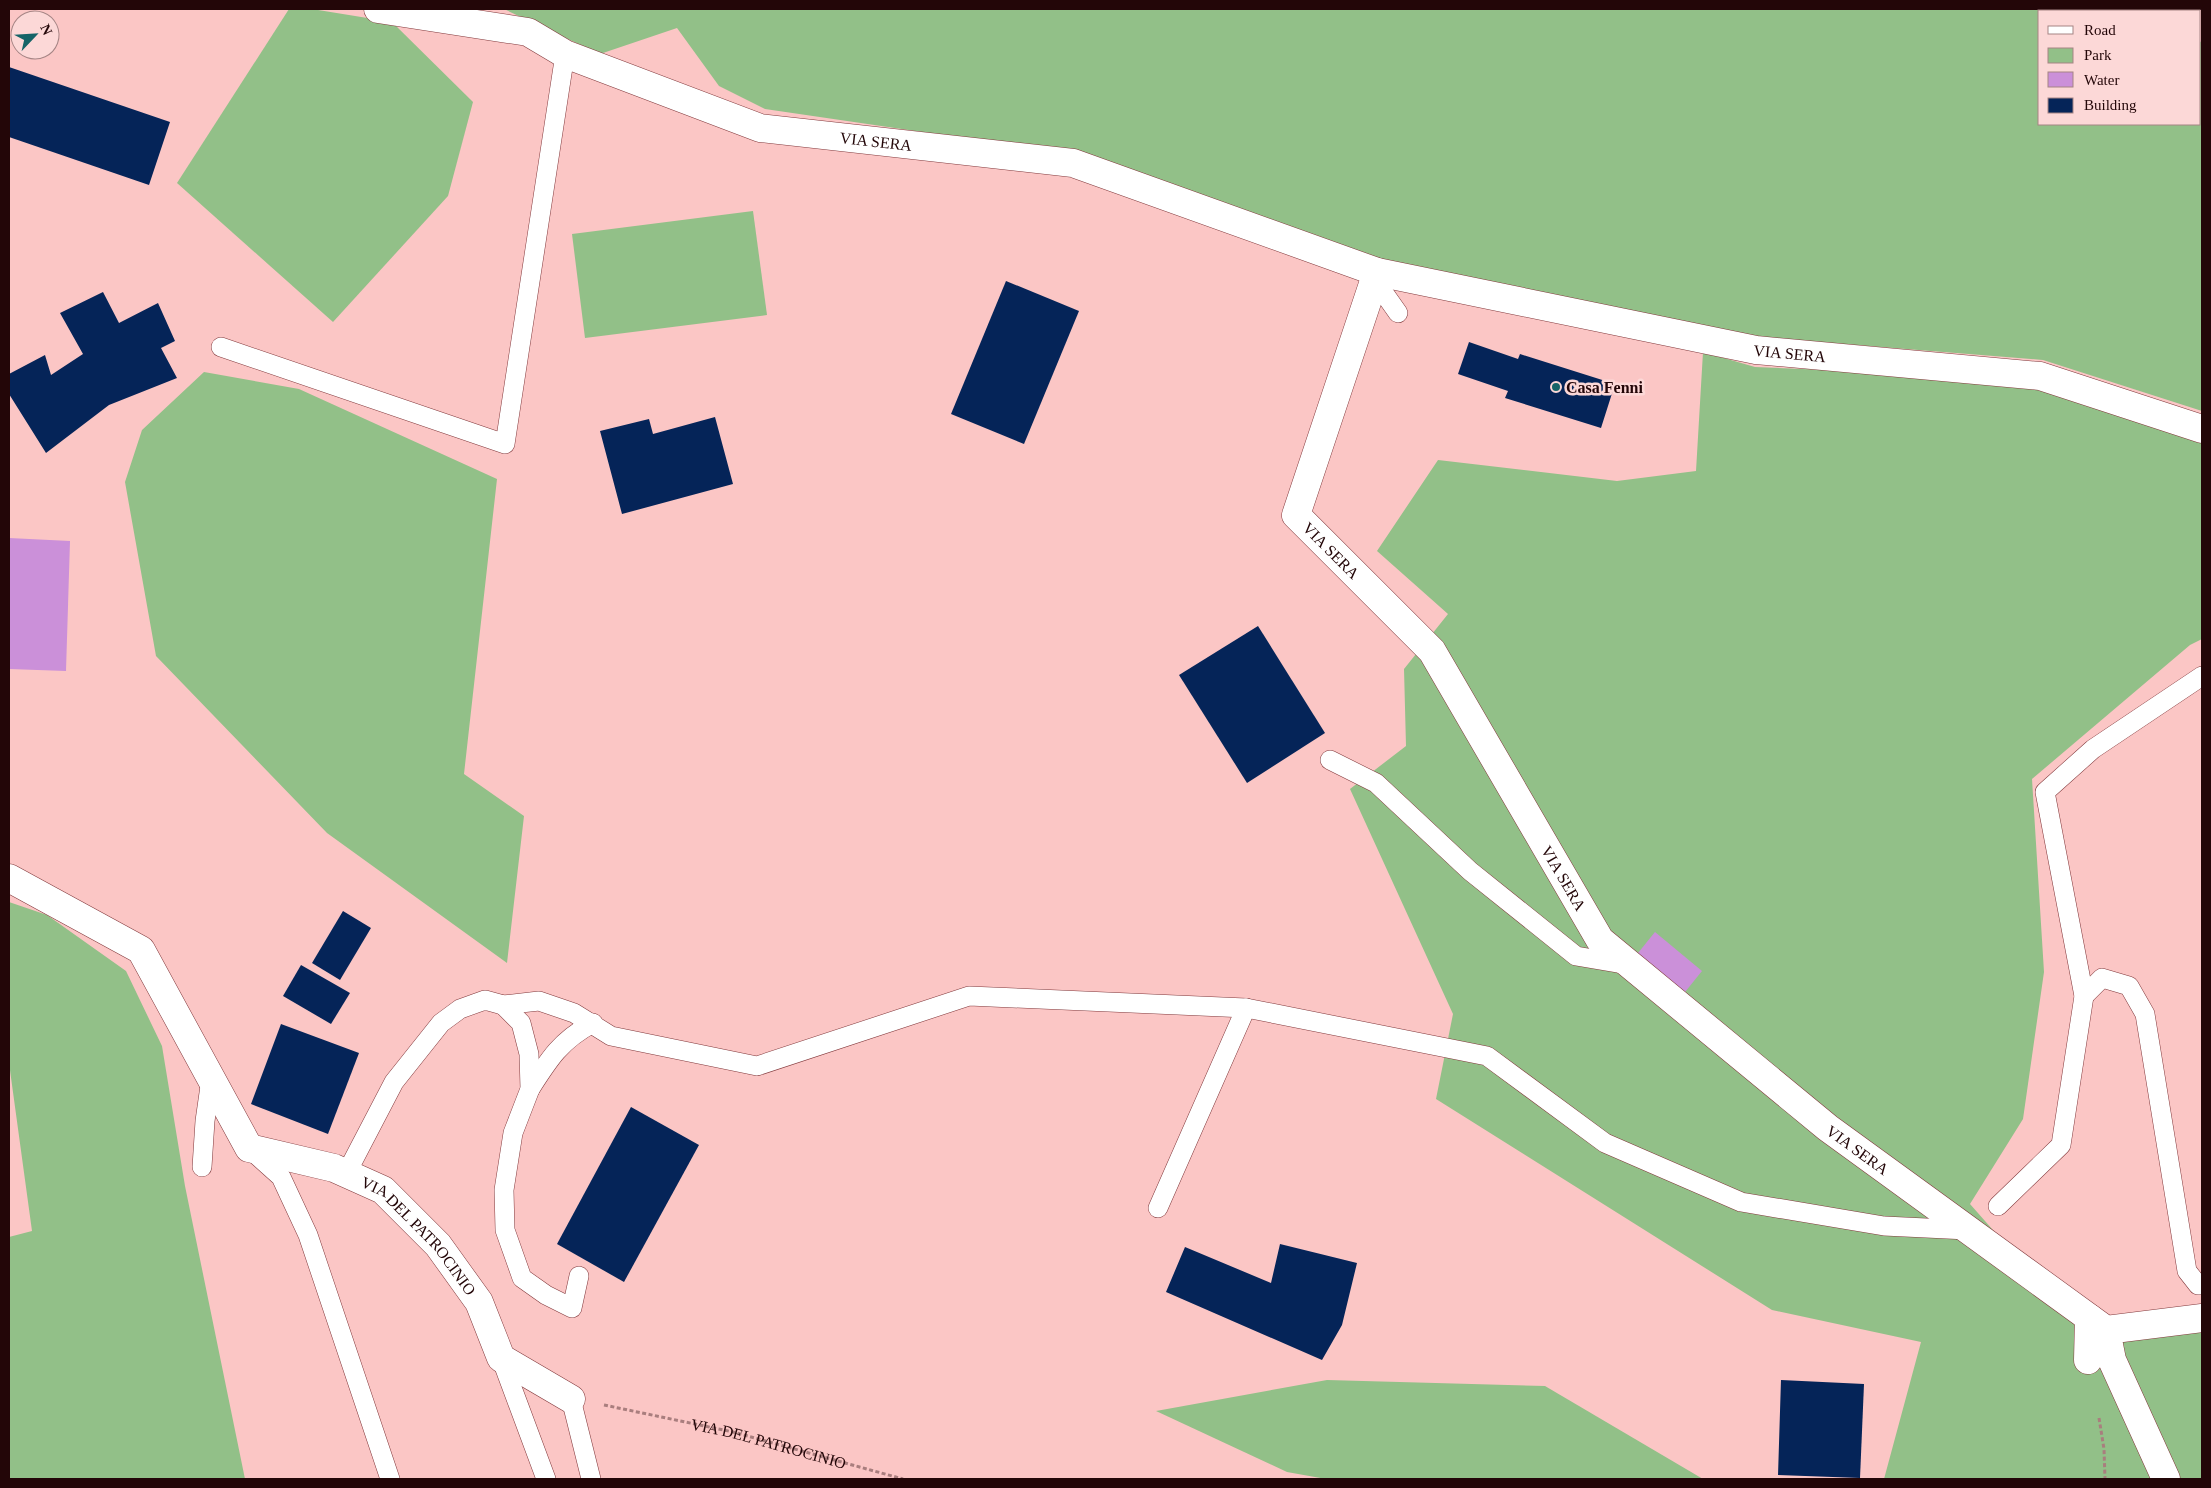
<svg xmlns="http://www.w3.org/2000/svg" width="2211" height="1488" font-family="'Times New Roman',serif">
<rect width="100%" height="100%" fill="#fbc6c5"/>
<!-- green -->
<g fill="#92c088">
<polygon points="289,9 312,9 392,22 473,102 448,196 333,322 177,183"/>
<polygon points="504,9 2165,9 2167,11 2040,11 2040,124 2200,124 2200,41 2202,44 2202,411 2043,360 1755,337 1382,259 1073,154 765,109 719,86 677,28 600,54"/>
<polygon points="753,211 767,315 585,338 572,234"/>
<polygon points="1703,352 1755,367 1901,373 2037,389 2202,443 2202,639 2190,645 2032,779 2044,972 2023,1119 1970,1204 2090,1340 2202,1320 2202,1479 1884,1479 1921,1342 1772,1310 1436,1099 1453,1014 1350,789 1406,746 1404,669 1448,614 1377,551 1438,460 1617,481 1696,471"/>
<polygon points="204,372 299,389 497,479 464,774 524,816 507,963 327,833 156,656 125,482 142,430"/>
<polygon points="9,902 47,915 126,971 162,1046 185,1186 245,1479 9,1479 9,1237 32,1231 9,1063"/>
<polygon points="1327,1380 1545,1386 1703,1479 1326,1479 1287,1472 1156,1411"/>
</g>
<!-- water -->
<g fill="#cb90d9">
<polygon points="9,538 70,541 66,671 9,669"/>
<polygon points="1655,932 1702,971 1685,992 1638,953"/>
</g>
<!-- building -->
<g fill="#052458">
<polygon points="9,67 170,122 149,185 9,137"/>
<polygon points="1006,281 1079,311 1024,444 951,414"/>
<polygon points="103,292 119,323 158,303 175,341 161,348 177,378 109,405 46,453 9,394 9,374 45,355 51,375 83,354 60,313"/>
<polygon points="1469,342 1518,359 1520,354 1615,384 1601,428 1505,398 1508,391 1458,374"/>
<polygon points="715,417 733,484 622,514 600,431 649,419 653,434"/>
<polygon points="1258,626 1325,733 1247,783 1179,675"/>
<polygon points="343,911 371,928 340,980 312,963"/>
<polygon points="301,965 350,993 331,1024 283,996"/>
<polygon points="281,1024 359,1053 328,1134 251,1104"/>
<polygon points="631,1107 699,1145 624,1282 557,1244"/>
<polygon points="1280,1244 1357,1263 1342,1325 1322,1360 1166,1292 1185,1247 1271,1283"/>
<polygon points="1781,1380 1864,1384 1860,1478 1778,1475"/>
</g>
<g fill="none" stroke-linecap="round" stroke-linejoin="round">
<!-- service casing -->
<g stroke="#82393c" stroke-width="20">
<g id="service">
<polyline points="1374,279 1398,313"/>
<polyline points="221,347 505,444 565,54"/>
<polyline points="1330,760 1376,783 1470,871 1576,956 1629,965"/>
<polyline points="2084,996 2102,978 2129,986 2145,1014 2187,1271 2198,1285 2202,1285"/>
<polyline points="503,1005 521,1023 529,1054 530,1089 513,1133 504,1190 505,1230 522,1278 546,1295 572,1308 579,1276"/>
<path d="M530 1089C549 1059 561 1040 593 1023"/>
<polyline points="252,1151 281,1177 308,1235 390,1479"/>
<polyline points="202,1167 205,1121 211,1079"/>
<polyline points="346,1174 394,1082 441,1023 460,1009 485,1000 503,1005 539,1001 574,1013 611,1036 757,1066 969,996 1246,1008 1487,1056 1605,1143 1741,1202 1884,1226 1968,1230"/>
<polyline points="1998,1206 2061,1145 2084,996 2045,792 2093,749 2202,676"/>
<polyline points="1158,1208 1246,1008"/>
<polyline points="501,1358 546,1479"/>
<polyline points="571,1399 591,1479"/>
</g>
</g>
<!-- minor casing -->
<g stroke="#82393c" stroke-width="29">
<g id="minor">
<path id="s2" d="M378 9 528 32 565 54 760 128 1073 163 1377 272 1756 350 2040 376 2202 429"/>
<path id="s3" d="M1377 272 1296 515 1432 651 1600 940 1828 1128 2106 1330 2202 1318"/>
<path id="s4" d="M9 878 141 950 249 1148 334 1168 383 1190 438 1245 479 1302 501 1358 571 1399"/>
<polyline points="2106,1330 2112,1360 2166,1479"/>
<polyline points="2088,1360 2089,1318"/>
</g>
</g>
<!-- path -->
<g stroke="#a97e7e" stroke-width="3" stroke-dasharray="4 2.5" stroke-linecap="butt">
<path id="s1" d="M604 1405 733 1432 903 1479"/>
<polyline points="2099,1418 2104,1449 2105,1479"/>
</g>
<!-- service -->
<use href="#service" stroke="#fff" stroke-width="19"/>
<!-- minor -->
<use href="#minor" stroke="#fff" stroke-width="28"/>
</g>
<!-- markers -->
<circle fill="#156468" stroke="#fcd8d7" stroke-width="2" cx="1556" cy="387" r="5"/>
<g text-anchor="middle" stroke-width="5" stroke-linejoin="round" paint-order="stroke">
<!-- street labels -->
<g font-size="16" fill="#230608" stroke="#fcd8d7">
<text dy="6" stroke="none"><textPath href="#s2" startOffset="520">VIA SERA</textPath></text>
<text dy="6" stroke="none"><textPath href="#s2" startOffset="1462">VIA SERA</textPath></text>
<text dy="6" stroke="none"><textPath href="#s3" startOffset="306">VIA SERA</textPath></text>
<text dy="6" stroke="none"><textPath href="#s3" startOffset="711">VIA SERA</textPath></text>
<text dy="6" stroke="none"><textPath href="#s3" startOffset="1115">VIA SERA</textPath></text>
<text dy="6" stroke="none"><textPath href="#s4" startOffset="574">VIA DEL PATROCINIO</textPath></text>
<text dy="6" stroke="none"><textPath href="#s1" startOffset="169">VIA DEL PATROCINIO</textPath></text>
</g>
<!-- poi labels -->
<g font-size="16" font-weight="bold" fill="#230608" stroke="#fcd8d7" text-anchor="start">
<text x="1566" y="393">Casa Fenni</text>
</g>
</g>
<!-- border -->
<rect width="2211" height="1488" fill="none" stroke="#230608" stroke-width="20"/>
<!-- legend -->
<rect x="2038" y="10" width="162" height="115" fill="#fcd8d7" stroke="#a58484"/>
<rect x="2048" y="26" width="25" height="8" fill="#ffffff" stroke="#a58484"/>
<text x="2084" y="35" font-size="15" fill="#230608">Road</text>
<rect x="2048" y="48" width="25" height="15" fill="#92c088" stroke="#a58484"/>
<text x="2084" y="60" font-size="15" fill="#230608">Park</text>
<rect x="2048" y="72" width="25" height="15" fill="#cb90d9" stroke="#a58484"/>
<text x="2084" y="85" font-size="15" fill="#230608">Water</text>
<rect x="2048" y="98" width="25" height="15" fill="#052458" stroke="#a58484"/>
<text x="2084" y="110" font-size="15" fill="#230608">Building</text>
<!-- north arrow -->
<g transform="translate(35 35) rotate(65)"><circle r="24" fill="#fcd8d7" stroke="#a58484"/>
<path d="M0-4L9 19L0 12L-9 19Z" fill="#156468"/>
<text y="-8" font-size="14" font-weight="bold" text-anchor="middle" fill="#230608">N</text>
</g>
</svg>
